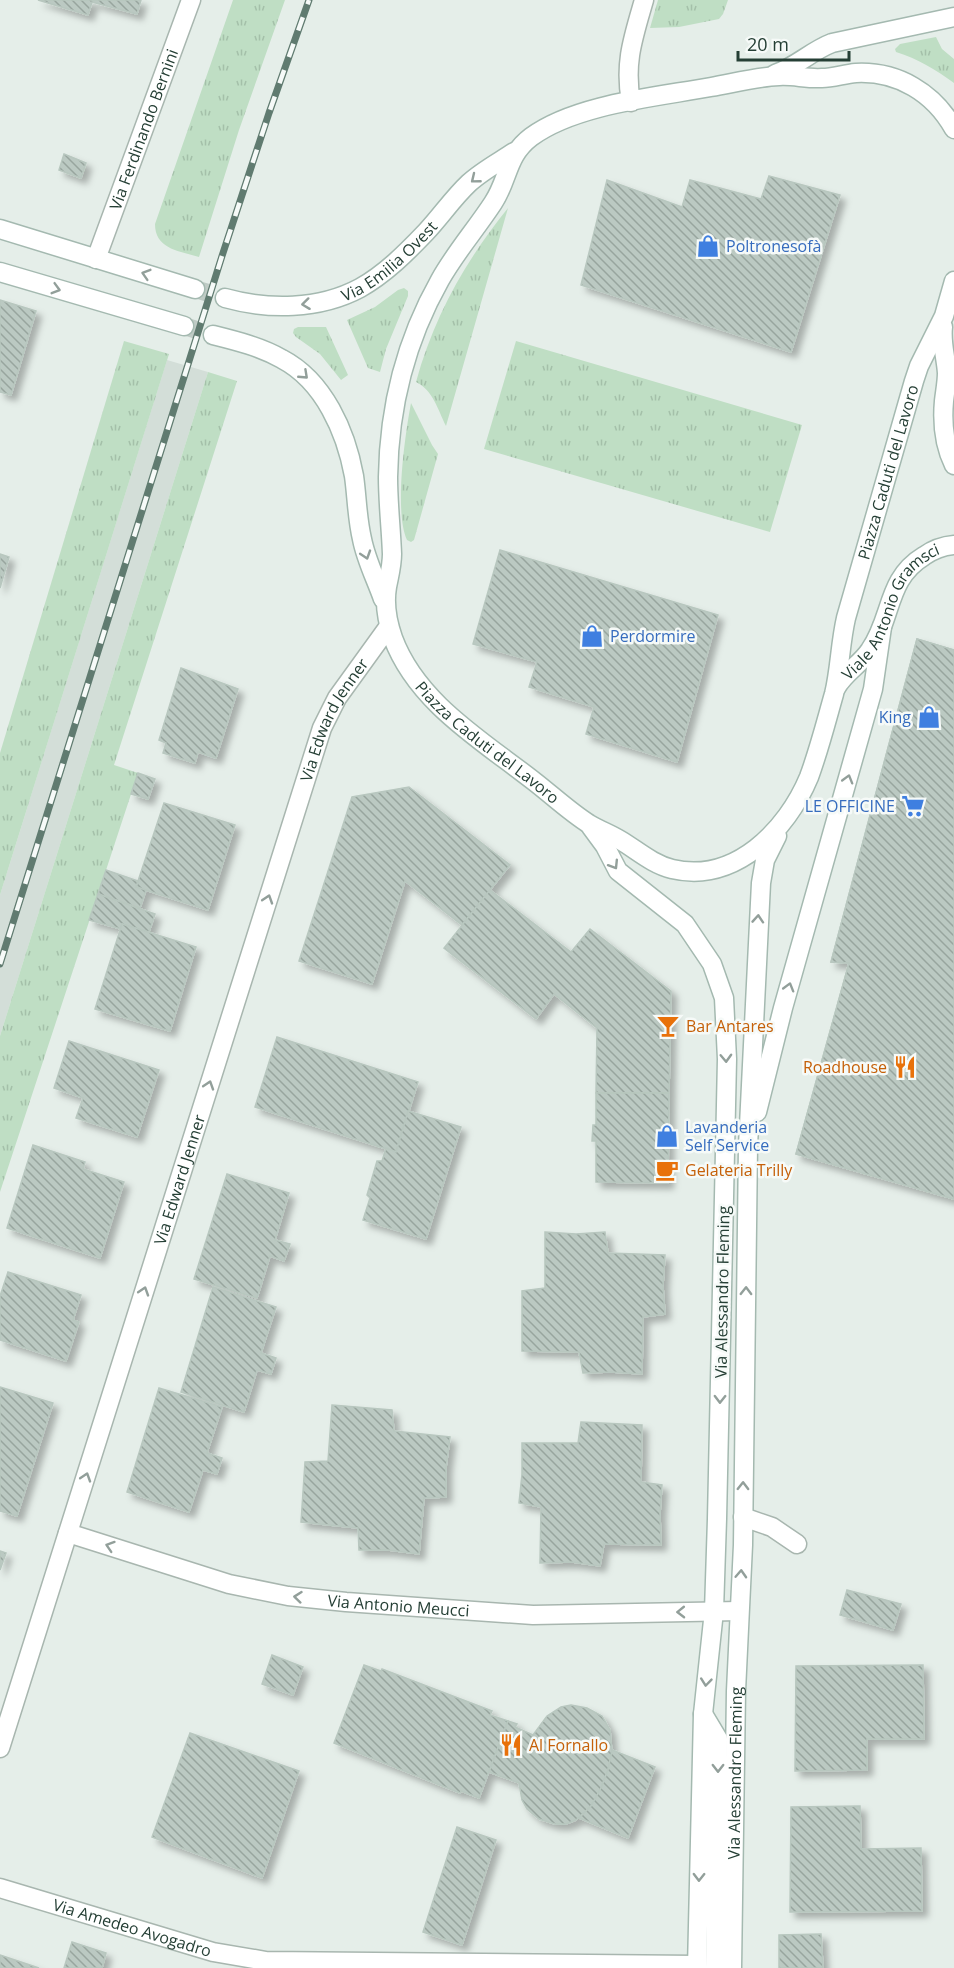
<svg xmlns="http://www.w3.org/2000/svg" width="954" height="1968" font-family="'Open Sans',sans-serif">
<defs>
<pattern id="grass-tufts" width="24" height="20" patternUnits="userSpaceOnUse" patternTransform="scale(1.5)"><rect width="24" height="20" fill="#bfdec4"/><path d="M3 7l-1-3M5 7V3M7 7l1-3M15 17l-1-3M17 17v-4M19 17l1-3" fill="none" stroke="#a4c0a9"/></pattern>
<pattern id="building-back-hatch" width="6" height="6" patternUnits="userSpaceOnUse" patternTransform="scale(1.5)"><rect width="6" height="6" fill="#bbc9c2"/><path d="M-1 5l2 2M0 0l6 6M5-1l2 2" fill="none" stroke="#98a59e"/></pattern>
<filter id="shadow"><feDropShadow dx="5.5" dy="5.5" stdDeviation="3" flood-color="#0004"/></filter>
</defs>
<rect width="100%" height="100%" fill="#e5eee9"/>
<!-- built -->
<polygon fill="#d3ded8" points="167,360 208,372 0,1036 0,895"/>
<!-- grass -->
<g fill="url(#grass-tufts)">
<path d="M233 0H285L239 130 199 257C179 251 155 249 155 224Z"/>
<polygon points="658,0 728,0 723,14 719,19 679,27 650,28"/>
<path d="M936 37 942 49 954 59V83C935 69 918 59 896 52L895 49 900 44Z"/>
<path d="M508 208 446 426C438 410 433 390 416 382 434 316 466 260 508 208Z"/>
<polygon points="404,288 408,291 408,296 386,349 380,372 368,368 347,320 375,307 398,290"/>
<polygon points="298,327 326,327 348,375 341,380 320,354 296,337 293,333 294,329"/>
<polygon points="124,341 169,354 0,895 0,753"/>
<polygon points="516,341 802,425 770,532 484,449"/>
<polygon points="208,372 237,381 114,765 138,773 0,1192 0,1036"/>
<path d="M411 403 432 445 438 454 414 540 411 542 407 540C394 512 405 435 411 403Z"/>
</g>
<!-- building -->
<g fill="url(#building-back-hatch)" stroke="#b8c7bf" stroke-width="1.5" filter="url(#shadow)">
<polygon points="38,0 141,0 137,14 92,2 88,15"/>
<polygon points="64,154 86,163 81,178 59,170"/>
<polygon points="769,176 840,195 791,352 581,285 607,180 682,207 690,180 761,199"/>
<polygon points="0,300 36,311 11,395 0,392"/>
<polygon points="500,550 718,615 677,762 586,734 594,707 529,687 537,662 473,644"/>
<polygon points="0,554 9,557 0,588"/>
<polygon points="917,639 954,650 954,1199 796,1154 849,963 831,962"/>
<polygon points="917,639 954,650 954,1199 796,1154 849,963 831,962"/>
<polygon points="181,668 238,689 216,758 198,752 195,763 163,753 166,743 159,740"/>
<polygon points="138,773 155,779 148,799 131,794"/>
<polygon points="409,787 510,865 462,925 405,881 372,984 299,961 352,797"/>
<polygon points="164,803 235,825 208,910 136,887"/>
<polygon points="106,870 138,881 136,887 146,890 140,908 98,894"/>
<polygon points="490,890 571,952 590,929 671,991 669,1093 596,1093 597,1028 554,994 536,1019 444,948"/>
<polygon points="98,894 155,914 149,932 122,924 121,929 89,920"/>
<polygon points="122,924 196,947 170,1031 95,1009"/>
<polygon points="277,1037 418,1082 396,1152 255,1107"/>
<polygon points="69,1041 159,1070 137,1137 76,1118 83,1098 54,1088"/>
<polygon points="596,1093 669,1093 668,1183 596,1182 596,1141 592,1141 593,1125 596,1125"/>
<polygon points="408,1111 461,1127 426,1239 363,1220 370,1198 367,1195 377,1161 382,1161 386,1148 396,1152"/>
<polygon points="33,1145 85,1162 83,1169 124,1182 100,1258 7,1228"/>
<polygon points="227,1174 289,1193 275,1240 290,1244 284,1261 270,1256 257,1298 194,1279"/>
<polygon points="545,1232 576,1234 605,1232 608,1253 665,1255 663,1286 665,1314 643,1317 642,1374 611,1372 583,1373 579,1352 522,1351 522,1291 545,1288"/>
<polygon points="8,1272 81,1295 73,1320 79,1322 66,1361 0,1340 0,1296"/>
<polygon points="213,1287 276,1307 261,1353 276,1358 271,1374 257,1370 244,1412 181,1392"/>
<polygon points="0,1387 53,1403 17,1516 0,1511"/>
<polygon points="159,1388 222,1407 207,1453 222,1458 217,1474 203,1470 189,1512 127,1492"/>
<polygon points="332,1405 392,1410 394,1431 450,1437 446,1468 446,1497 424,1498 419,1554 388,1550 359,1550 358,1528 301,1522 305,1462 328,1461"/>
<polygon points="581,1422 642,1425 641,1482 662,1485 660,1514 661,1545 604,1544 600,1566 572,1562 540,1563 541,1507 519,1503 522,1474 522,1443 578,1443"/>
<polygon points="0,1551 6,1553 0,1570"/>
<polygon points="847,1590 901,1604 893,1630 840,1615"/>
<polygon points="272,1655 303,1667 293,1695 262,1684"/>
<polygon points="364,1665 381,1671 382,1669 492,1711 490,1715 508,1721 479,1798 461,1791 460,1793 334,1743"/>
<polygon points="923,1665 924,1739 867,1739 867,1770 795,1771 796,1666"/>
<polygon points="571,1705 587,1708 602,1716 610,1730 612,1753 608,1770 601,1788 591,1806 576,1820 566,1824 555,1824 539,1819 527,1809 522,1800 519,1783 489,1772 508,1721 517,1724 515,1727 533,1735 547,1716 561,1707"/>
<polygon points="190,1733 299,1771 262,1878 152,1837"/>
<polygon points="612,1750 655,1767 628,1838 579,1818 591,1806 601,1788 608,1770"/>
<polygon points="860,1806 861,1849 921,1848 922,1911 790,1912 791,1807"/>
<polygon points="457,1827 496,1840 462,1945 423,1932"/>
<polygon points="821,1934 823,1968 779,1968 779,1935"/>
<polygon points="72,1942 106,1953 102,1968 64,1968"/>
<polygon points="0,1955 39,1968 0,1968"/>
</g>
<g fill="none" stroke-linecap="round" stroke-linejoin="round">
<!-- secondary-tunnel -->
<g stroke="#bfcbc5" stroke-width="18" stroke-dasharray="18 9" stroke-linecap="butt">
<polyline points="195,289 225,298"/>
<polyline points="184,326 213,335"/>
</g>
<!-- lane casing -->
<g stroke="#a8b6af" stroke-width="21">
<polyline id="lane" points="743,1517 772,1527 797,1544"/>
</g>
<!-- street casing -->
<g stroke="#a8b6af" stroke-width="21">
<g id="street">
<path d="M631 102C624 63 633 38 644 0"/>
<path id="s1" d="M96 259 191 0"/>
<path id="s2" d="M68 1533 229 1584 288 1596 346 1602 533 1615 739 1611"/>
<path id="s3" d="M0 1748 322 728 337 698 389 626"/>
<path id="s4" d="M0 1888 213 1952 266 1961 697 1965"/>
</g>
</g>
<!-- secondary casing -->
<g stroke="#a4b9b0" stroke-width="21">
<g id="secondary">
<path d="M775 74C796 67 811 51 832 43L954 17"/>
<path id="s5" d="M954 129C934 93 898 71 856 73 844 74 833 78 822 78 807 79 793 75 779 76 756 77 734 83 711 87 657 97 576 104 531 137 506 156 509 179 493 203 476 229 455 253 440 280 405 342 389 406 388 477 388 503 391 528 392 554 392 566 389 576 387 587 384 605 387 621 393 638 417 703 483 741 535 782 553 796 570 812 589 824 599 830 610 834 620 840 637 850 652 864 672 869 735 884 787 830 809 777 819 750 826 722 834 694 840 670 840 644 846 618L914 381 919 366 944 316 954 281"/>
<polyline points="0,229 195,289"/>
<polyline points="0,272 184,326"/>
<path id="s6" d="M225 298C268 310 319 310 360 288 385 274 406 253 426 232 441 216 453 198 469 183 482 171 499 162 514 152"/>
<path d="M943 327C941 343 946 357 947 373 947 382 945 392 944 401 942 423 944 445 954 465"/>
<path d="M213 335C237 341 261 347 282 359 324 381 346 432 354 476 357 497 357 518 362 539 366 560 376 579 383 599"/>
<path id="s7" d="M836 688C844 673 861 664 870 650 893 617 886 579 924 556 934 549 942 546 954 545"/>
<polyline points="591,827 605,846 618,871 685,924 712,964 724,998 727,1059 717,1519 714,1611 703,1714 697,1968"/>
<polyline points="757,1112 783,1008 873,689 882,627"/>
<polyline points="703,1714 718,1739 715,1968"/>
<path id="s8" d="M732 1968 736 1691 743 1545 748 1146 761 883 765 860 777 836"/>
</g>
</g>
<!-- lane -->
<use href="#lane" stroke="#fff" stroke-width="18"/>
<!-- street -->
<use href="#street" stroke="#fff" stroke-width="18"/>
<!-- secondary -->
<use href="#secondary" stroke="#fff" stroke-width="18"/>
<!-- rail casing -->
<g stroke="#607b70" stroke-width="7">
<polyline id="rail" points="0,964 222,256 269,113 309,0"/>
</g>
<!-- rail -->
<use href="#rail" stroke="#f6faf8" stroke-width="4.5" stroke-dasharray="14" stroke-linecap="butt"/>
</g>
<!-- one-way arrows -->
<defs><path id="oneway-chevron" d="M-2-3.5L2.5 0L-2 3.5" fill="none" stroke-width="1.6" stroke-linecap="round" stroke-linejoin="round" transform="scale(1.5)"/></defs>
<g stroke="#929f9a">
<use href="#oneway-chevron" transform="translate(475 179) rotate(141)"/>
<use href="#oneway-chevron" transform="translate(146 274) rotate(-163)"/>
<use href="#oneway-chevron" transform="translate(56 289) rotate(16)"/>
<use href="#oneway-chevron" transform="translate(306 304) rotate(173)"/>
<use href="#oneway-chevron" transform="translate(304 375) rotate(43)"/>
<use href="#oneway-chevron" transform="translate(366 555) rotate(72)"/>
<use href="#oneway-chevron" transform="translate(848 779) rotate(-74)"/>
<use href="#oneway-chevron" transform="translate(614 865) rotate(58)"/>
<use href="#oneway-chevron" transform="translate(268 899) rotate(-72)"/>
<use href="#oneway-chevron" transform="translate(758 919) rotate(-86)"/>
<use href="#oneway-chevron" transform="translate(789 987) rotate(-74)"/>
<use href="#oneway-chevron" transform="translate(726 1058) rotate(88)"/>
<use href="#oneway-chevron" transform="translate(209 1085) rotate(-72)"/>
<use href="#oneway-chevron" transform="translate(144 1291) rotate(-72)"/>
<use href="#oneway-chevron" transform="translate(746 1291) rotate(-89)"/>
<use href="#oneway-chevron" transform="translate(720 1399) rotate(91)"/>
<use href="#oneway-chevron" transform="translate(86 1477) rotate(-72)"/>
<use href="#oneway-chevron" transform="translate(743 1486) rotate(-89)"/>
<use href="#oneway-chevron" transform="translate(110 1546) rotate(-162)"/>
<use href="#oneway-chevron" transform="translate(741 1574) rotate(-87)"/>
<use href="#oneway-chevron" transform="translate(298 1597) rotate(-174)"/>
<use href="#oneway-chevron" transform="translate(681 1612) rotate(179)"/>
<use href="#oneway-chevron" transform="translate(706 1682) rotate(96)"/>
<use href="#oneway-chevron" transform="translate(718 1768) rotate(90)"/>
<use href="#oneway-chevron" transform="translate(699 1877) rotate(91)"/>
</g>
<!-- icons -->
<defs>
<g id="shop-bare" transform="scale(1.8)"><path d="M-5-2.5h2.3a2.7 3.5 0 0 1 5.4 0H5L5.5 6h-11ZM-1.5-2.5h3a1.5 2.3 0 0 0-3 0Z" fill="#3f7fe0" stroke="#f6faf8" stroke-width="2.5" paint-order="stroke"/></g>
<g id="supermarket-bare" transform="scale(1.8)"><path d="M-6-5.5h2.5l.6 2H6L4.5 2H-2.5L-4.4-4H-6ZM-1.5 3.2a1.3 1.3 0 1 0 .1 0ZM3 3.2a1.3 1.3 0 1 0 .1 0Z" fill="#3f7fe0" stroke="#f6faf8" stroke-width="2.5" paint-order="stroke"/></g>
<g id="bar-bare" transform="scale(1.8)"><path d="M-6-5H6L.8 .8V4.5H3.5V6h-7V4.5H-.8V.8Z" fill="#e8710a" stroke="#f6faf8" stroke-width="2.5" paint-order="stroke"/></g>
<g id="restaurant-bare" transform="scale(1.8)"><path d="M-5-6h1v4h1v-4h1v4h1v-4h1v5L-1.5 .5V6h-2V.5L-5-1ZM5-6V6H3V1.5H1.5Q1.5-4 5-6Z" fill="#e8710a" stroke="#f6faf8" stroke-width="2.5" paint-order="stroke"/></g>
<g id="cafe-bare" transform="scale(1.8)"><path d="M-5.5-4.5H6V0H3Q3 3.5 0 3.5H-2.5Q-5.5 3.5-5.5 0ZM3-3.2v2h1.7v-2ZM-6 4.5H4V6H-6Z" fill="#e8710a" stroke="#f6faf8" stroke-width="2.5" paint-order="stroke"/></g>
</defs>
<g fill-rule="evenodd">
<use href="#shop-bare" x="708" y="246"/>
<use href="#shop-bare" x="592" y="636"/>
<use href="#shop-bare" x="929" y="717"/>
<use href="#supermarket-bare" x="913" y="806"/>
<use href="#bar-bare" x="668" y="1026"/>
<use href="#restaurant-bare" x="905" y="1067"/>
<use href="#shop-bare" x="667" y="1136"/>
<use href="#cafe-bare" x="667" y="1170"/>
<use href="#restaurant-bare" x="511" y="1745"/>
</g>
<g text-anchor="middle" stroke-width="5" stroke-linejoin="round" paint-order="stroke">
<!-- street labels -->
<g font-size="16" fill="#253f35" stroke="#f6faf8">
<text dy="6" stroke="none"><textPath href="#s1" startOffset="138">Via Ferdinando Bernini</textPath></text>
<text dy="6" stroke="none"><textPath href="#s6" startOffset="178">Via Emilia Ovest</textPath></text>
<text dy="6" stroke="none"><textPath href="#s5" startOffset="1856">Piazza Caduti del Lavoro</textPath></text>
<text dy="6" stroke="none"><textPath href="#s7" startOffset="96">Viale Antonio Gramsci</textPath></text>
<text dy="6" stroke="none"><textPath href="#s3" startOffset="1082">Via Edward Jenner</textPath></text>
<text dy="6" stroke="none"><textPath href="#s5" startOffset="1136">Piazza Caduti del Lavoro</textPath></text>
<text dy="6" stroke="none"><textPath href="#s3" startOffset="596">Via Edward Jenner</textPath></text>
<text transform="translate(722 1292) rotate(-89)" y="6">Via Alessandro Fleming</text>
<text dy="6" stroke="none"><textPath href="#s2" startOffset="340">Via Antonio Meucci</textPath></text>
<text dy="6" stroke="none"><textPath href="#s8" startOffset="195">Via Alessandro Fleming</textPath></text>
<text dy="6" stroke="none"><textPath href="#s4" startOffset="138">Via Amedeo Avogadro</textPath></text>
</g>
<!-- shop labels -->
<g font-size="16" fill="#366cbe" stroke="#f6faf8" text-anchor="start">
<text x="726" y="252">Poltronesofà</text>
<text x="610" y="642">Perdormire</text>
<text x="911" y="723" text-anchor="end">King</text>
<text x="895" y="812" text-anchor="end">LE OFFICINE</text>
<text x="685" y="1133">Lavanderia<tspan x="685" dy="18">Self Service</tspan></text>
</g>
<!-- food labels -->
<g font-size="16" fill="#c56008" stroke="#f6faf8" text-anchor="start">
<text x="686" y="1032">Bar Antares</text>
<text x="887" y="1073" text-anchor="end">Roadhouse</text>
<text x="685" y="1176">Gelateria Trilly</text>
<text x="529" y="1751">Al Fornallo</text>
</g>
</g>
<!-- scale -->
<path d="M738 51v9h111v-9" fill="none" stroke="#253f35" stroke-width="3"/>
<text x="747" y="51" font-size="18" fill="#253f35" stroke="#f6faf8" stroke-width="4.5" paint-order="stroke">20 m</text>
</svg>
